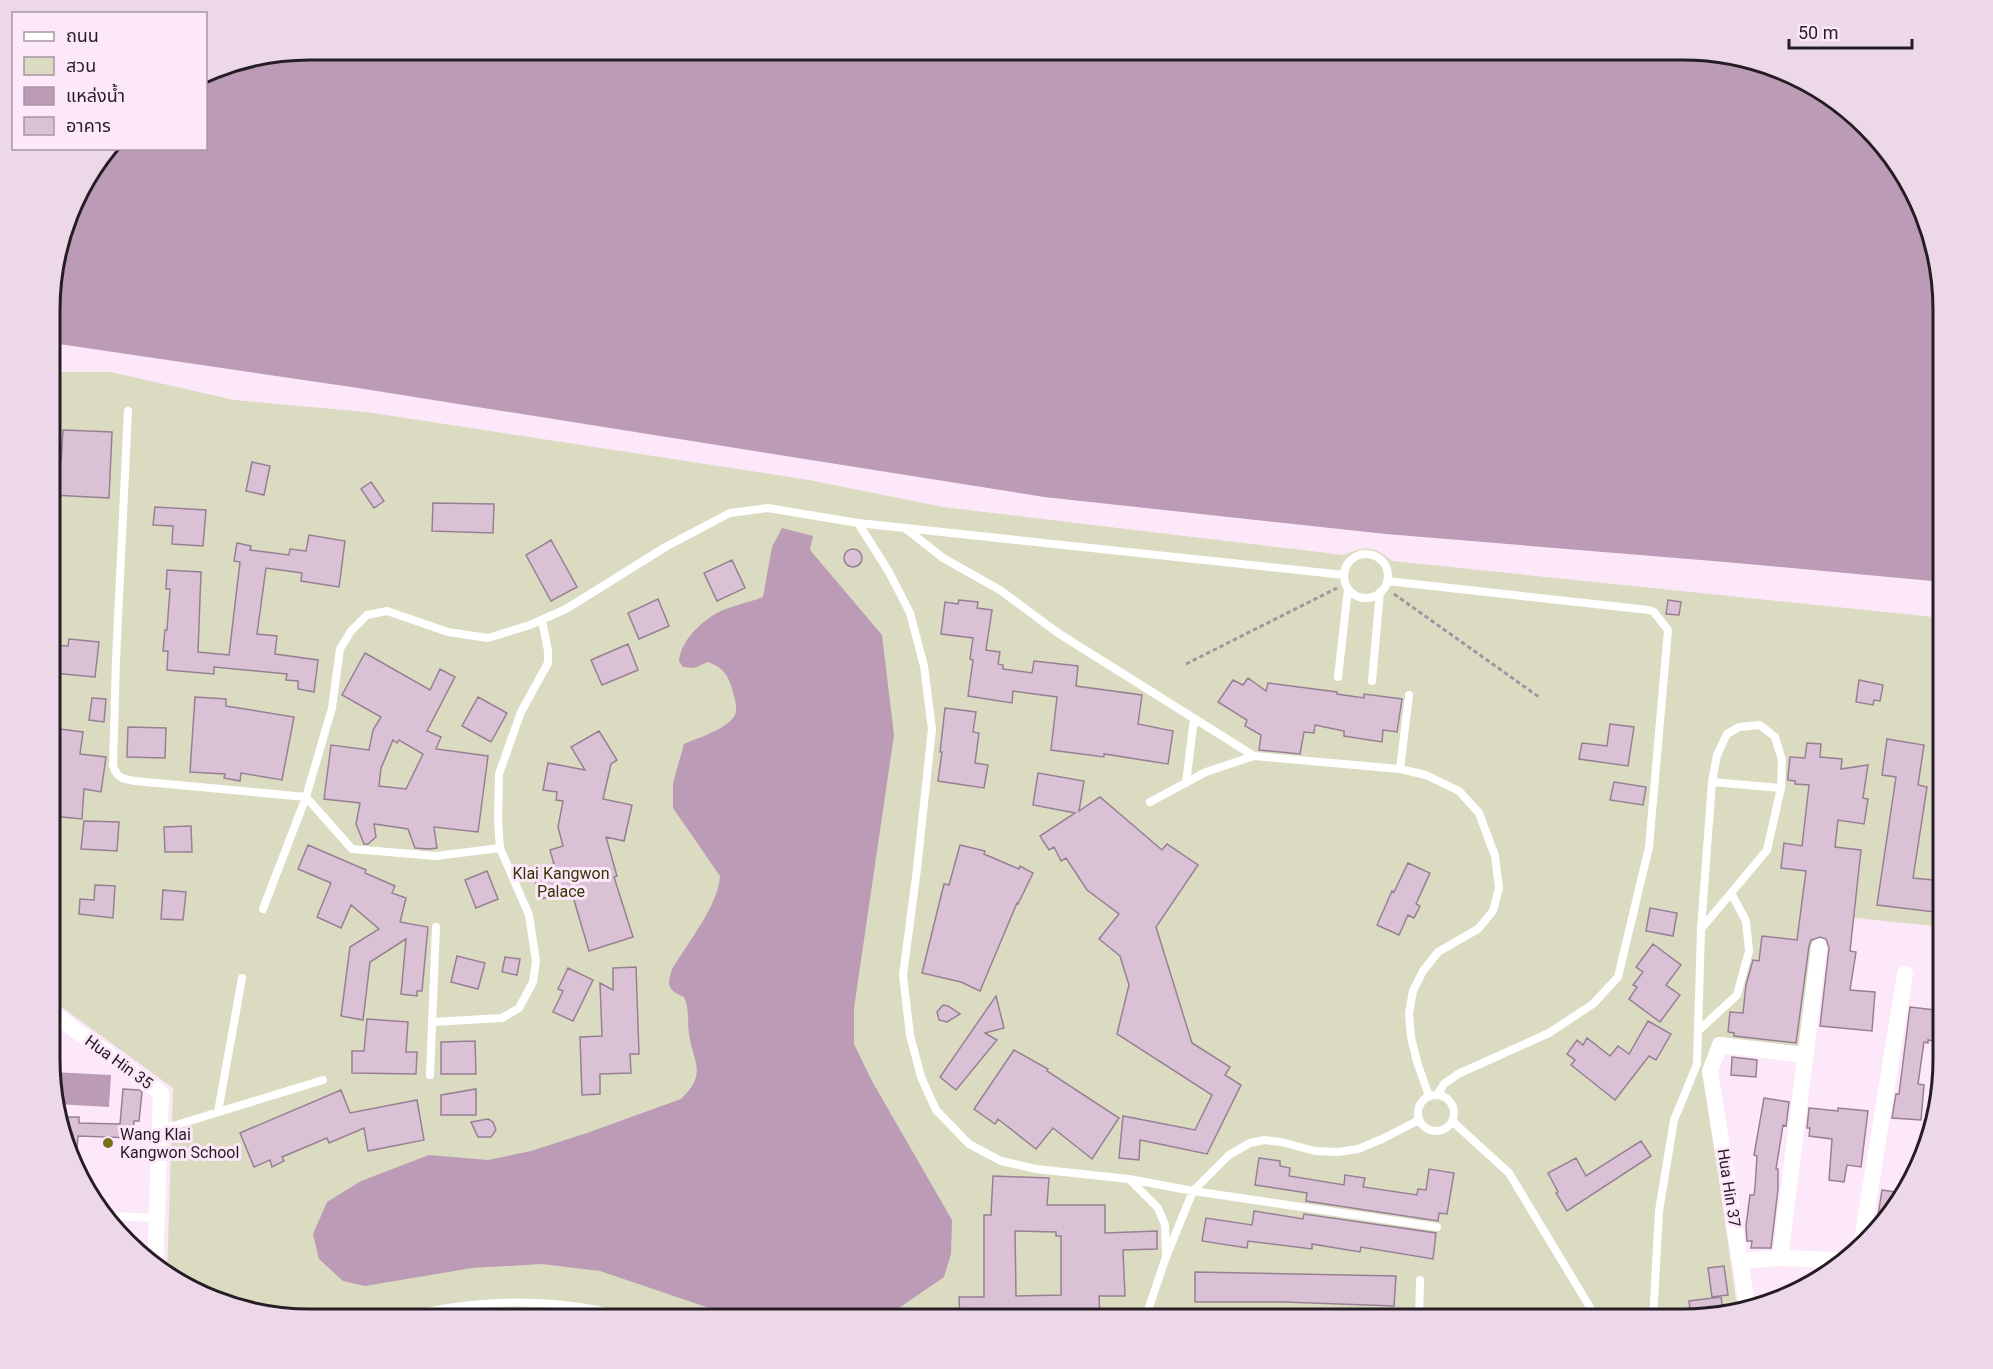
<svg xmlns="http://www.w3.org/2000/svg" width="1993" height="1369" font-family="Roboto,'Noto Sans Thai',sans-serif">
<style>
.green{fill:#dadbc1}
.water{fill:#bb9bb6}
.building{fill:#dbc1d6;stroke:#988094;stroke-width:1.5;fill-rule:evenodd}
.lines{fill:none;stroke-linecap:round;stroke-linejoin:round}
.path{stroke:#a594a2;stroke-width:3;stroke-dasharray:4.5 3;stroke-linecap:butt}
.lane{stroke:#fff;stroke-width:8}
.street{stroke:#fff;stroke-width:16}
.poi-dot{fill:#737216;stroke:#fde8f9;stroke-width:2}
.labels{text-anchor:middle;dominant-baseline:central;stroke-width:6;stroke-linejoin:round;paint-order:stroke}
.park-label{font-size:16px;fill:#363605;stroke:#fde8f9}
.street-label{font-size:16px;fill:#251c24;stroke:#fde8f9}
.poi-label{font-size:16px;fill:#251c24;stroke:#fde8f9;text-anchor:start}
.rim{fill:none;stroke:#251c24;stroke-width:3}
</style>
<rect width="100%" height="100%" fill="#fde8f9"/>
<path class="green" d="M52 372H111L234 400 366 412 809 480 943 507 1344 555C1364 546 1374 545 1392 561L1943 618V927L1818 914 1801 1049 1714 1038 1704 1073 1737 1307 1684 1319H293L226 1306 167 1274 173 1088 52 1000Z"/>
<path class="water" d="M310 50H1700L1767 63 1841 103 1916 194 1943 293V582L1725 562 1386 534 1044 497 358 388 52 343V276L76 194 112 149 206 148V72L211 69Z
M782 528 813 536 810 550 882 635 894 735 854 1008V1044L872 1081 952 1220 951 1254 944 1277 883 1319H734L721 1312 600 1271 542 1264 472 1268 365 1286 343 1281 319 1259 313 1234 327 1202 361 1181 429 1155 488 1160 531 1151 587 1133 681 1099C708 1074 693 1062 689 1034 687 1020 690 1010 684 997 667 990 667 985 672 969 687 944 719 904 720 876L673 808V783L684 744C698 738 733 727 736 712 737 704 734 696 732 689 728 674 722 667 708 662L694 668 683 667 679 661C681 642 697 626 712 616 725 607 748 603 763 597L772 547Z
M52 1072 111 1075 109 1107 55 1104 52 1093Z"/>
<path class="building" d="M63 430 112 432 109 498 52 495V461H61Z
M252 462 270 466 264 495 246 491Z
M371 482 384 501 374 508 361 489Z
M433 503 494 504 493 533 432 531Z
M155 507 206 510 203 546 172 544 173 526 153 525Z
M309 535 345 541 339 587 301 581 302 573 266 568 257 634 277 636 275 654 318 660 314 692 298 689V681L286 680 287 674 214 667V674L167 670 168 651H163L165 630H167L170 589H166L167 570 201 572 198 652 229 655 240 562 234 561 237 543 251 546 250 550 289 555 290 549 306 551Z
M551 540 577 587 551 601 526 555Z
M844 558a9 9 0 1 1 18 0a9 9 0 1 1-18 0Z
M732 560 745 588 717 601 704 573Z
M658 599 669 626 639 639 628 613Z
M959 600 978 602 977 608 992 610 986 650 1000 652 998 664 1003 665V669L1032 673 1034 661 1078 666 1076 686 1142 695 1138 724 1173 731 1168 764 1104 754V757L1051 750 1057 697 1013 691 1012 703 968 696 973 660 970 659 973 638 941 634 945 602 958 604Z
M1668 600 1681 602 1679 615 1666 614Z
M69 639 99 642 95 677 53 673 52 645 68 646Z
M628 644 638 670 602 685 591 660Z
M365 653 430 690 440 669 455 677 427 731 441 737 436 749 488 756 478 832 434 827 437 848 429 849 415 848 408 829 374 824 376 837 368 844H364L356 824 360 803 324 799 331 745 369 750 373 730 381 717 342 695ZM393 740 397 743 399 740 423 754 406 789 379 786 381 768Z
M1248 678 1266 691 1268 683 1337 692V694L1364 698V694L1402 699 1397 732 1383 730 1382 742 1344 736V731L1315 725 1314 733 1304 732 1300 754 1259 750 1261 735 1245 726 1247 720 1218 702 1233 680 1243 685Z
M1859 680 1883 685 1880 701 1874 700 1873 705 1856 702Z
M195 697 226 699V706L294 717 282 780 241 773 240 781 224 778 225 774 190 772Z
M478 697 507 713 491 742 462 726Z
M92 698 106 699 104 722 89 720Z
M945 708 976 712 973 732 979 733 975 763 988 765 984 788 938 781 942 752H940Z
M1610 724 1634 727 1628 766 1579 759 1582 743 1607 746Z
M128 727 166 728 165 758 127 757Z
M52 728 83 732 80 754 106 757 101 792 84 789 82 819 52 816Z
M599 731 617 760 611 764 603 799 632 805 624 841 606 837 617 876 614 877 633 937 589 951 571 890 541 899 532 870 554 864 550 850 563 846 558 827 563 801 556 800 557 792 543 790 548 763 585 770 571 747Z
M1887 739 1924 745 1918 785 1927 787 1913 878 1943 881V913L1877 905 1896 777 1882 775Z
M1807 743 1821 744 1820 757 1842 759 1841 769 1868 765 1863 798 1868 799 1864 824 1838 820 1835 847 1861 850 1850 951 1856 952 1850 990 1875 992 1872 1031 1820 1026 1829 948 1826 939 1820 937 1811 940 1809 946 1796 1043 1734 1036V1033L1728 1032 1730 1012 1743 1013 1746 985 1753 960 1759 961 1762 936 1797 940 1806 871 1781 868 1784 843 1802 846 1809 785 1795 784V781L1788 780V776L1790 757 1805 758Z
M1038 773 1084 781 1079 811 1100 797 1162 850 1167 844 1198 865 1156 927 1192 1043 1230 1067 1225 1075 1241 1085 1207 1154 1140 1140 1139 1160 1119 1158 1123 1116 1195 1130 1212 1095 1117 1034 1129 985 1120 956 1099 939 1119 914 1087 890 1066 858 1061 861 1054 847 1049 850 1040 836 1075 813 1033 805Z
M1614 782 1646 787 1643 805 1610 800Z
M84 821 119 822 117 851 81 849Z
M191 826 192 852H165L164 827Z
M308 845 366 870 365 873 395 886 392 893 406 898 400 922 428 927 422 991H417V996L401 994 406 939 370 962 363 1020 341 1016 350 947 379 929 351 905 341 928 317 917 331 883 298 869Z
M960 845 985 851 984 854 1019 869 1020 866 1033 873 1018 904 1017 903 980 991 961 982 922 973 944 884 949 885Z
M1408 863 1430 873 1416 904 1420 906 1414 918 1408 915 1399 935 1377 925 1392 891 1394 892Z
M487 871 498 899 476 908 465 880Z
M95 885 115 886 113 918 79 914 80 899 94 900Z
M163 890 186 892 183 920 161 919Z
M1650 908 1677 913 1673 936 1646 931Z
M1653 944 1681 965 1666 985 1680 995 1660 1022 1629 999 1637 987 1633 985 1643 972 1636 967Z
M457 956 485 963 478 989 451 982Z
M505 957 520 959 517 975 502 972Z
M636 967 639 1054H630L631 1073 600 1074V1094L582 1095 580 1037 602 1036 600 983 613 990V968Z
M568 968 593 980 573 1021 553 1012 563 991 558 989Z
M996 996 1004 1028 985 1033 997 1040 956 1090 940 1077Z
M943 1005 948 1006 960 1014 947 1022 939 1020 937 1012Z
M1910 1007 1943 1011V1043L1928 1040V1043L1924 1042 1918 1084 1924 1085 1921 1120 1892 1118 1896 1094H1899Z
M367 1019 408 1022 406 1052H417L416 1074 352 1073V1051H364Z
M1648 1021 1671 1034 1656 1060 1649 1056 1615 1100 1571 1065 1575 1060 1567 1054 1577 1040 1583 1045 1587 1038 1610 1056 1618 1046 1629 1054Z
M475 1041 476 1074H441V1042Z
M1014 1050 1048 1069 1047 1071 1119 1118 1092 1159 1053 1128 1036 1149 998 1119 995 1124 974 1109Z
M1732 1057 1757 1060 1756 1077 1731 1075Z
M123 1089 139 1090 142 1092 139 1121H134L133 1138 78 1136 76 1164 60 1117H79V1123L120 1124Z
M476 1089V1115H441V1095Z
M341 1090 350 1113 417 1100 424 1140 368 1151 364 1128 329 1143 327 1138 282 1157 284 1161 272 1167 270 1160 254 1167 240 1133Z
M1764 1098 1789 1102 1786 1126 1783 1125 1776 1169H1778V1189L1771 1248H1751L1752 1241H1747L1746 1226 1750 1195H1754L1755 1187 1757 1156 1754 1155Z
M1809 1108 1838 1111V1108L1868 1111 1861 1167 1847 1165 1844 1182 1829 1180 1832 1139 1809 1136 1810 1128H1807Z
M488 1119 493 1122 496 1130 491 1137H478L471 1122Z
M1641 1141 1651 1156 1567 1211 1556 1193 1558 1192 1548 1173 1576 1158 1586 1176Z
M1259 1158 1280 1161V1166L1290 1168 1289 1176 1344 1185 1345 1175 1365 1178 1363 1187 1417 1195 1418 1189 1426 1190 1429 1169 1454 1173 1447 1214 1439 1213 1438 1221 1306 1201 1307 1193 1255 1185Z
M993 1176 1049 1178 1047 1205H1105V1233L1157 1231V1249L1123 1250 1125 1296H1099L1100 1317 960 1319 959 1297H984V1215H991ZM1015 1231 1056 1232V1236H1061V1295L1016 1296Z
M1882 1190 1903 1193 1890 1217 1876 1228Z
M1254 1211 1303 1219 1304 1214 1436 1233 1433 1259 1361 1247 1360 1252 1312 1244V1249L1248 1241 1247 1248 1202 1241 1206 1218 1252 1225Z
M1724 1266 1728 1295 1712 1297 1708 1268Z
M1195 1272 1396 1276 1394 1306 1285 1302H1195Z
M1721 1297 1723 1310 1691 1318 1689 1301Z"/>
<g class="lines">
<path class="path" d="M1394 594 1539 697
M1186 664 1337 588"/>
<path class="lane" d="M128 411 116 660 113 766C117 778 123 779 135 781L306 797 352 849 436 856 500 848
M858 523 889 572 910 613 924 666 932 729 917 869 903 975 910 1035 921 1077 936 1110 969 1144 1001 1161 1036 1169 1129 1179 1193 1191 1437 1227
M905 528 943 558 1000 590 1058 633 1254 756 1400 769 1426 775 1459 791 1479 813 1495 856 1499 888 1493 911 1478 929 1438 952 1423 971 1413 991 1409 1013 1411 1037 1417 1062 1429 1096
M1344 576a22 22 0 1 1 44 0a22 22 0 1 1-44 0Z
M1387 581 1649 610 1654 612 1668 630 1649 847 1618 977 1593 1004 1549 1033 1458 1074 1444 1084 1437 1095
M1338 677 1348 589
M1372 681 1380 592
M1400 769 1409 695
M1712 782 1781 788
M1186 783 1194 719
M1150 802 1206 772 1254 756
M263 909 306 797 332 708 340 649 351 631 367 615 387 611 448 632 488 638 530 625 566 609 667 546 730 513 768 508 858 523 1344 575
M432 1022 502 1018 519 1008 533 982 536 961 529 915 500 848 498 821 499 774 521 712 548 663V651L542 620
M1698 1031 1737 995 1749 951 1746 921 1731 893
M430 1075 436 927
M1418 1113a18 18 0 1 1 36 0a18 18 0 1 1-36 0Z
M218 1112 242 978
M1452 1121 1509 1173 1597 1319
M160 1130 323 1080
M1130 1180 1158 1208 1165 1225 1166 1254
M108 1216 157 1218
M400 1319C457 1301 532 1298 592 1309 605 1311 619 1316 632 1319
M1145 1319 1166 1257 1193 1191 1229 1155 1250 1143 1264 1140 1281 1142 1315 1151 1338 1152 1358 1149 1382 1139 1419 1120
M1419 1319 1420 1280
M1653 1319 1659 1211 1674 1120 1697 1064 1701 929 1712 782 1717 755 1727 734 1739 727 1760 725 1775 737 1782 760 1781 788 1767 850 1701 929"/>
<path class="street" d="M52 1013 161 1093 155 1268
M1862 1240 1905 974
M1780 1258 1819 947
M1740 1261 1780 1258 1838 1260
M1747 1305 1710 1071 1720 1045 1805 1055"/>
</g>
<circle class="poi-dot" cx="108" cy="1143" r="6"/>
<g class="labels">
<g class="park-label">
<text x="561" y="873">Klai Kangwon<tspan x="561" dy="18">Palace</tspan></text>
</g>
<g class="street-label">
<text transform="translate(119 1062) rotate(36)">Hua Hin 35</text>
<text transform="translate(1729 1188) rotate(81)">Hua Hin 37</text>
</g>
<g class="poi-label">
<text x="120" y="1134">Wang Klai<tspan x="120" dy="18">Kangwon School</tspan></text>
</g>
</g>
<path d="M0 0H1993V1369H0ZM310 60H1683A250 250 0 0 1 1933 310V1059A250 250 0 0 1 1683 1309H310A250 250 0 0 1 60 1059V310A250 250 0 0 1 310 60Z" fill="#ecd8e8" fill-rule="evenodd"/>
<path class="rim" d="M310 60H1683A250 250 0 0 1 1933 310V1059A250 250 0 0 1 1683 1309H310A250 250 0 0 1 60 1059V310A250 250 0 0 1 310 60Z"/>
<rect x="12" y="12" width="195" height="138" fill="#fde8f9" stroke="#a796a4" stroke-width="1.5"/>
<rect x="24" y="32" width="30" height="9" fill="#ffffff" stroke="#a796a4" stroke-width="1.5"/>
<text x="66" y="42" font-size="18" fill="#251c24">ถนน</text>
<rect x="24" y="57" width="30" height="18" fill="#dadbc1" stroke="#a796a4" stroke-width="1.5"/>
<text x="66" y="72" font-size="18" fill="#251c24">สวน</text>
<rect x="24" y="87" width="30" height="18" fill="#bb9bb6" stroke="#a796a4" stroke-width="1.5"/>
<text x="66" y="102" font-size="18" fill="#251c24">แหล่งน้ำ</text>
<rect x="24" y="117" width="30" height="18" fill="#dbc1d6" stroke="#a796a4" stroke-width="1.5"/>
<text x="66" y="132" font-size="18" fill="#251c24">อาคาร</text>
<path d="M1789 39v9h123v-9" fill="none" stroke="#251c24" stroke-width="3"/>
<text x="1798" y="39" font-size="18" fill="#251c24" stroke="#fde8f9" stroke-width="4.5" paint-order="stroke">50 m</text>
</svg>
